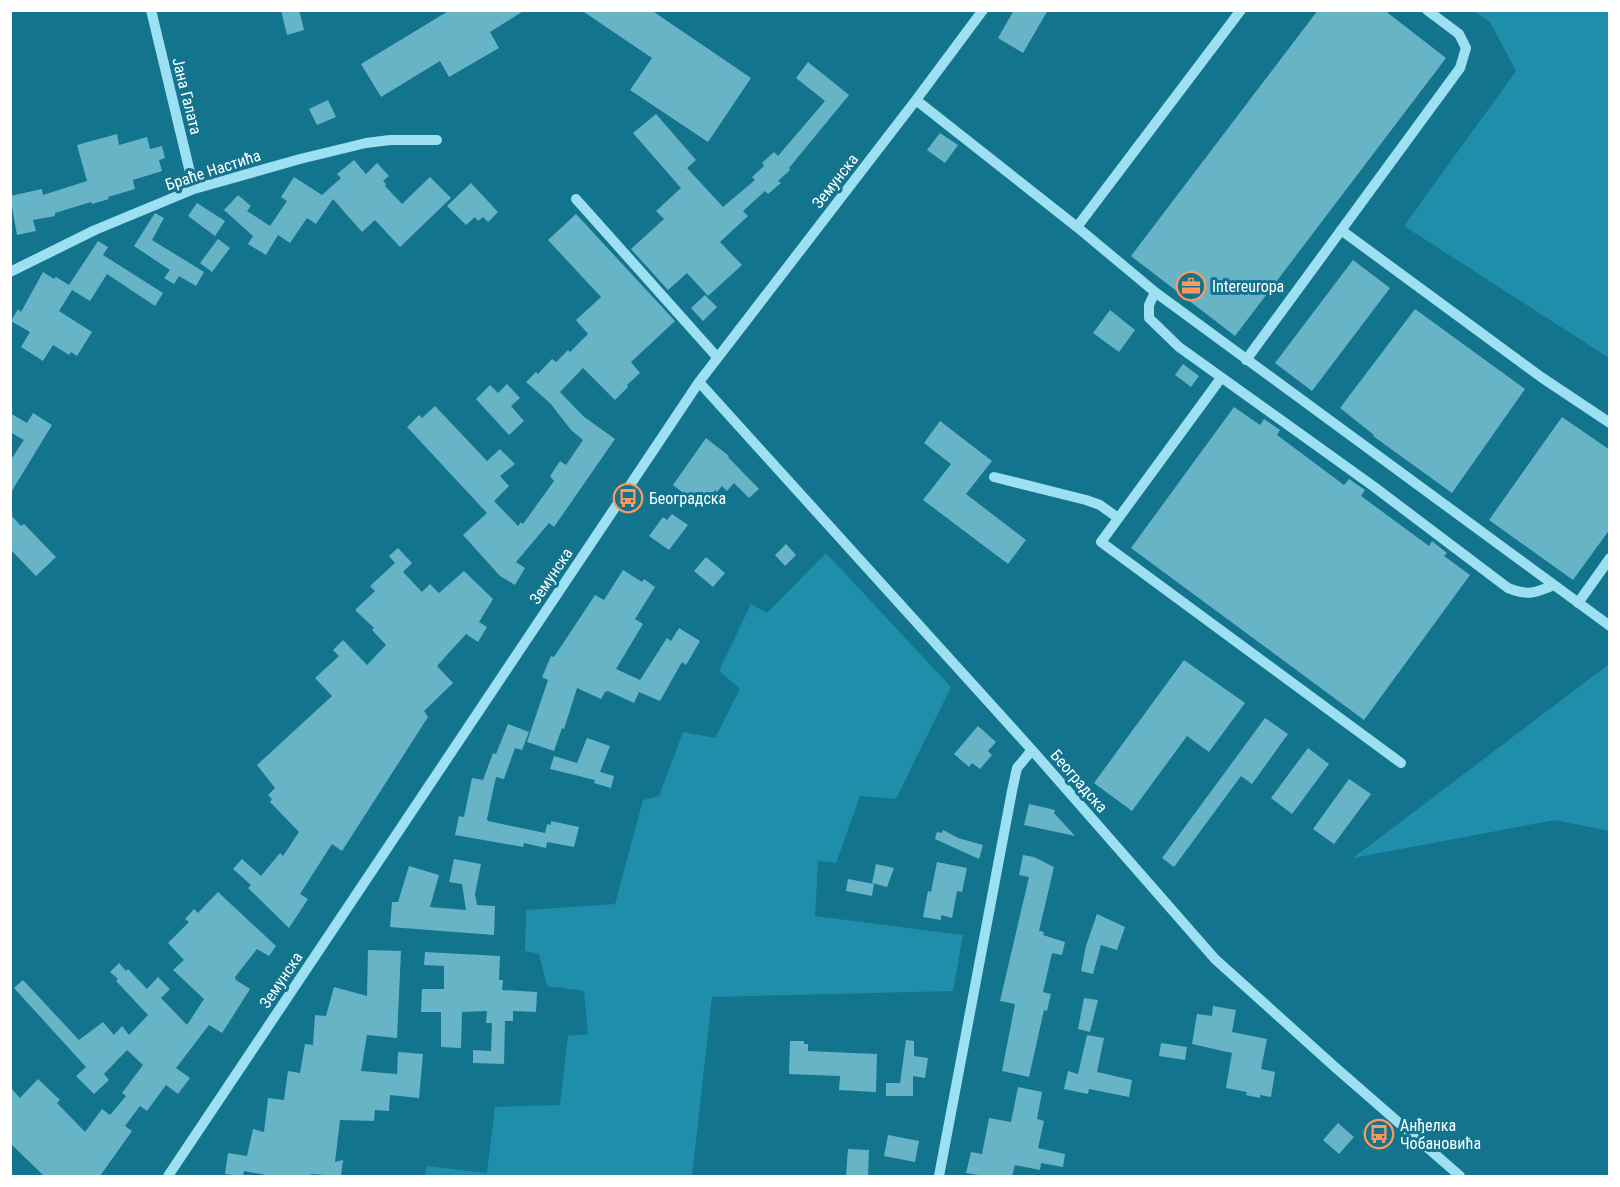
<svg xmlns="http://www.w3.org/2000/svg" width="1620" height="1187" font-family="'Roboto Condensed',sans-serif">
<style>
.green{fill:#1e8eaa}
.building{fill:#68b4c7}
.lines{fill:none;stroke-linecap:round;stroke-linejoin:round}
.minor{stroke:#9de0f1;stroke-width:10}
.labels{text-anchor:middle;dominant-baseline:central;stroke-width:6;stroke-linejoin:round;paint-order:stroke}
.street-label{font-size:16px;fill:#fff;stroke:#13748e}
.poi-label{font-size:16px;fill:#fff;stroke:#13748e;text-anchor:start}
</style>
<rect width="100%" height="100%" fill="#13748e"/>
<path class="green" d="M1474 11H1609V358L1404 226 1516 71 1490 22Z
M826 553 951 687 896 799 860 796 836 863 818 861 815 916 963 935 953 991 712 997 692 1176H425L427 1166 487 1173 495 1107 560 1105 568 1036 588 1034 584 991 547 986 539 954 525 951 526 910 615 904 643 800 659 796 683 732 715 738 740 689 719 671 751 604 767 613Z
M1609 664V831L1555 820 1353 858Z"/>
<path class="building" d="M281 10H299L304 30 287 35Z
M450 10H525L490 32 499 48 449 77 440 61 381 97 361 64Z
M581 10H651L751 78 708 142 630 90 652 58Z
M1014 10H1048L1023 53 998 38Z
M1318 10H1384L1446 58 1235 336 1131 256Z
M808 62 849 95 789 168 790 170 778 181 781 183 768 194 765 191 743 211 748 216 720 242 742 265 708 296 687 273 668 290 631 249 664 219 656 211 681 188 633 133 656 114 696 160 687 168 723 207 755 180 752 177 764 166 762 163 774 152 778 156 825 101 796 78Z
M328 100 336 117 317 125 309 109Z
M940 133 958 145 945 163 927 150Z
M117 134 119 145 147 137 150 149 162 146 165 158 159 160 162 171 133 180 135 189 108 197 109 199 92 204 91 202 55 213V216L33 220 36 231 17 235 10 196 42 189 43 195 87 181 77 145Z
M354 160 366 174 377 163 389 176 383 181 386 184 385 186 402 204 430 177 451 198 400 247 375 220 362 232 333 199 316 224 307 218 290 243 278 235 266 255 248 244 253 236 224 210 238 195 251 206 247 211 270 226 287 201 281 197 294 177 322 195 341 178 337 174Z
M471 183 498 212 488 222 483 217 478 221 475 217 466 225 447 206Z
M197 203 225 221 215 236 188 216Z
M155 213 164 218 152 240 204 272 196 286 179 276 174 284 164 278 170 270 134 246Z
M576 214 675 321 631 362 640 373 627 385 628 387 615 400 583 368 560 392 583 416 615 439 554 527 549 523 516 562 525 568 515 585 500 576 463 535 487 513 407 427 419 415 422 418 435 406 487 461 500 449 515 464 500 476 509 486 494 501 518 526 521 522 523 524 554 481 550 476 560 461 566 465 583 440 571 430 550 403 526 382 536 372 538 374 552 359 556 362 568 350 570 352 588 334 576 320 601 297 548 240Z
M218 239 230 248 212 272 200 263Z
M98 241 108 247 103 255 163 293 155 306 107 274 90 301 72 290 59 311 92 332 77 356 71 352 69 355 53 345 43 361 21 347 30 332 11 321 18 309 21 312 43 272 54 279 56 277 69 285Z
M1353 260 1390 288 1312 391 1275 363Z
M705 295 717 307 703 321 691 308Z
M1415 309 1525 389 1452 493 1373 436 1374 435 1340 408Z
M1110 310 1135 330 1119 352 1093 333Z
M1183 364 1199 376 1191 387 1175 375Z
M507 384 520 398 511 406 524 421 509 435 476 399 490 385 498 393Z
M1234 407 1260 425 1264 419 1280 430 1277 435 1344 485 1349 479 1365 490 1361 496 1429 546 1432 541 1447 553 1444 556 1470 575 1364 720 1131 548Z
M10 413 27 423 33 413 52 425 10 494V461L24 440 10 432Z
M1562 417 1610 450V529L1573 580 1489 520Z
M940 421 992 461 966 494 1026 540 1008 564 923 500 951 464 924 443Z
M706 438 729 456 728 457 759 489 749 498 734 483 727 491 722 486 717 492 715 490 701 507 673 485Z
M10 514 21 526 24 524 56 557 36 576 10 549Z
M672 514 688 525 669 550 649 536 663 517 667 520Z
M786 544 796 555 785 566 775 555Z
M398 548 412 563 403 572 422 592 430 584 439 593 464 571 493 599 479 622 487 627 478 642 466 634 437 666 453 683 424 711 428 717 342 851 332 844 300 894 308 899 289 928 248 888 251 885 233 869 242 859 261 876 280 853 283 856 299 832 270 802 272 799 268 795 275 788 257 765 332 696 315 678 339 656 333 650 343 640 367 665 386 645 372 630 374 628 355 610 375 591 370 586 395 563 389 556Z
M706 557 725 573 713 587 694 571Z
M623 570 642 582 644 579 655 587 635 619 643 624 616 669 640 680 667 638 671 641 679 628 700 641 686 665 682 662 660 701 639 692 634 703 608 691 605 692 601 699 577 688 564 729 562 728 554 751 527 742 548 680 542 677 551 656 554 657 595 595 604 600Z
M1184 660 1245 703 1209 752 1187 736 1132 811 1094 783Z
M1265 718 1288 734 1252 784 1241 776 1174 867 1162 858Z
M508 724 529 732 522 750 515 748 504 779 496 777 487 819 488 821 545 833 547 824 551 825V821L579 827 574 847 547 842 546 848 524 843 523 847 455 835 459 816 464 817 472 778 483 780 493 753 496 754Z
M978 726 996 742 988 751 992 755 980 769 972 763 969 767 954 754Z
M587 738 610 746 600 772 614 776 611 788 594 783 595 780 550 769 554 756 577 763Z
M1308 748 1329 764 1292 814 1271 798Z
M1349 779 1371 794 1334 844 1313 829Z
M1029 804 1055 810 1054 813 1075 836 1024 825Z
M943 830 958 838 983 845 979 859 935 839 937 832 942 833Z
M1023 855 1034 857 1054 867 1039 931 1044 932 1043 935 1065 942 1062 955 1052 953 1043 992 1051 994 1047 1011 1044 1010 1029 1077 1002 1071 1015 1004 1000 1001 1029 877 1019 875Z
M454 859 481 864 475 894 477 905 495 906 494 935 390 927 392 902H398L409 866 439 875 430 907 466 910 462 884 449 882Z
M937 862 967 868 962 892 957 891 952 918 941 915V920L923 917 928 891 931 892Z
M876 864 894 868 887 887 872 883Z
M848 879 874 884 872 896 846 891Z
M218 892 276 946 269 956 257 949 235 977 236 980 250 989 233 1016 222 1033 209 1025 176 1068 190 1078 178 1094 166 1085 147 1111 140 1106 125 1126 132 1131 100 1176H44L10 1143V1087L20 1098 38 1079 60 1100 57 1103 85 1132 102 1109 110 1115 126 1096 122 1093 143 1065 127 1050 104 1074 109 1080 94 1094 76 1076 86 1067 14 988 23 980 79 1040 103 1022 114 1035 122 1026 129 1035 148 1015 116 981 118 979 110 972 119 963 126 971 128 969 147 989 158 977 170 989 161 998 187 1025 204 999 173 970 184 960 168 943 189 922 185 919 194 909 198 913Z
M1097 914 1125 927 1117 950 1101 945 1093 974 1081 971 1086 946Z
M368 950 401 951 397 1038 367 1035 361 1071 397 1074 398 1052 423 1054 419 1098 390 1095 389 1111 375 1110 374 1121 340 1120 335 1162 343 1160 341 1176 311 1174 310 1176H266V1175L244 1171 243 1176 225 1174 228 1153 247 1156 253 1129 264 1132 268 1098 284 1100 288 1071 300 1073 305 1044 313 1045 315 1015 326 1016 334 987 367 996Z
M425 952 500 956 499 980H503L502 990 537 992 536 1012 513 1011V1021H505L504 1064 473 1063V1050L491 1051 492 1023H486L487 1011 462 1012 461 1048 441 1047V1012H421L422 989H444V966L424 965Z
M1084 998 1098 1000 1090 1032 1078 1029Z
M1213 1006 1236 1010 1232 1032 1267 1039 1261 1069 1275 1072 1271 1097 1260 1095V1098L1246 1095 1247 1092 1226 1088 1232 1053 1192 1044 1197 1014 1212 1016Z
M1087 1035 1104 1038 1097 1072 1132 1080 1129 1097 1089 1089 1088 1094 1064 1089 1068 1071 1078 1074Z
M906 1040 914 1041V1056L928 1058 925 1078 913 1076V1096H886V1083H900Z
M790 1041H804V1044H808V1051L877 1054 876 1092 839 1090 840 1076 789 1074Z
M1161 1043 1187 1047 1185 1060 1159 1056Z
M1018 1087 1042 1092 1037 1119 1044 1121 1038 1148 1065 1154 1063 1167 1041 1163 1040 1170 1015 1165 1012 1176H985L966 1173 971 1152 982 1154 989 1118 1011 1122Z
M1338 1123 1354 1137 1339 1154 1323 1140Z
M888 1135 919 1141 915 1162 884 1156Z
M848 1149 869 1150 868 1176H846Z"/>
<g class="lines">
<path class="minor" d="M151 10 194 189
M916 100 1077 227 1155 292 1610 626
M576 199 717 357
M1077 227 1241 10
M1341 230 1541 377 1610 423
M10 272 95 230 194 189 300 159 366 143 390 140H437
M1155 292 1149 305V318L1179 347 1373 486 1508 588C1528 596 1535 593 1554 585
M1246 360 1460 68 1466 48 1459 34 1427 10
M1221 378 1101 542 1401 763
M699 382 1032 750 1215 959 1336 1068 1460 1176
M994 477 1086 500 1100 505 1118 518
M1578 603 1610 558
M168 1176 699 382 916 100 983 10
M939 1176 1012 791 1017 768 1032 750"/>
</g>
<defs>
<g id="office-ring" transform="scale(1.5)"><circle r="9.5" fill="#13748e" stroke="#ff985d" stroke-width="1.5"/><path d="M-6-3h4V-5.5h4V-3h4V5H-6ZM-1-4.5V-3h2v-1.5ZM-6 0V1H6V0Z" fill="#ff985d"/></g>
<g id="bus-ring" transform="scale(1.5)"><circle r="9.5" fill="#13748e" stroke="#ff985d" stroke-width="1.5"/><path d="M-5-6H5V4H4V6H2V4H-2V6H-4V4H-5ZM-3.5-4V0h7V-4ZM-3.5 1.2v1.5H-2V1.2ZM2 1.2v1.5H3.5V1.2Z" fill="#ff985d"/></g>
</defs>
<g fill-rule="evenodd">
<use href="#office-ring" x="1191" y="286"/>
<use href="#bus-ring" x="628" y="498"/>
<use href="#bus-ring" x="1379" y="1134"/>
</g>
<g class="labels">
<g class="street-label">
<text transform="translate(187 96) rotate(76)">Јана Галата</text>
<text transform="translate(213 170) rotate(-18)">Браће Настића</text>
<text transform="translate(835 181) rotate(-52)">Земунска</text>
<text transform="translate(551 576) rotate(-56)">Земунска</text>
<text transform="translate(1079 781) rotate(49)">Београдска</text>
<text transform="translate(281 980) rotate(-56)">Земунска</text>
</g>
<g class="poi-label">
<text x="1212" y="286">Intereuropa</text>
<text x="649" y="498">Београдска</text>
<text x="1400" y="1125">Анђелка<tspan x="1400" dy="18">Чобановића</tspan></text>
</g>
</g>
<rect width="1620" height="1187" fill="none" stroke="#ffffff" stroke-width="24"/>
</svg>
